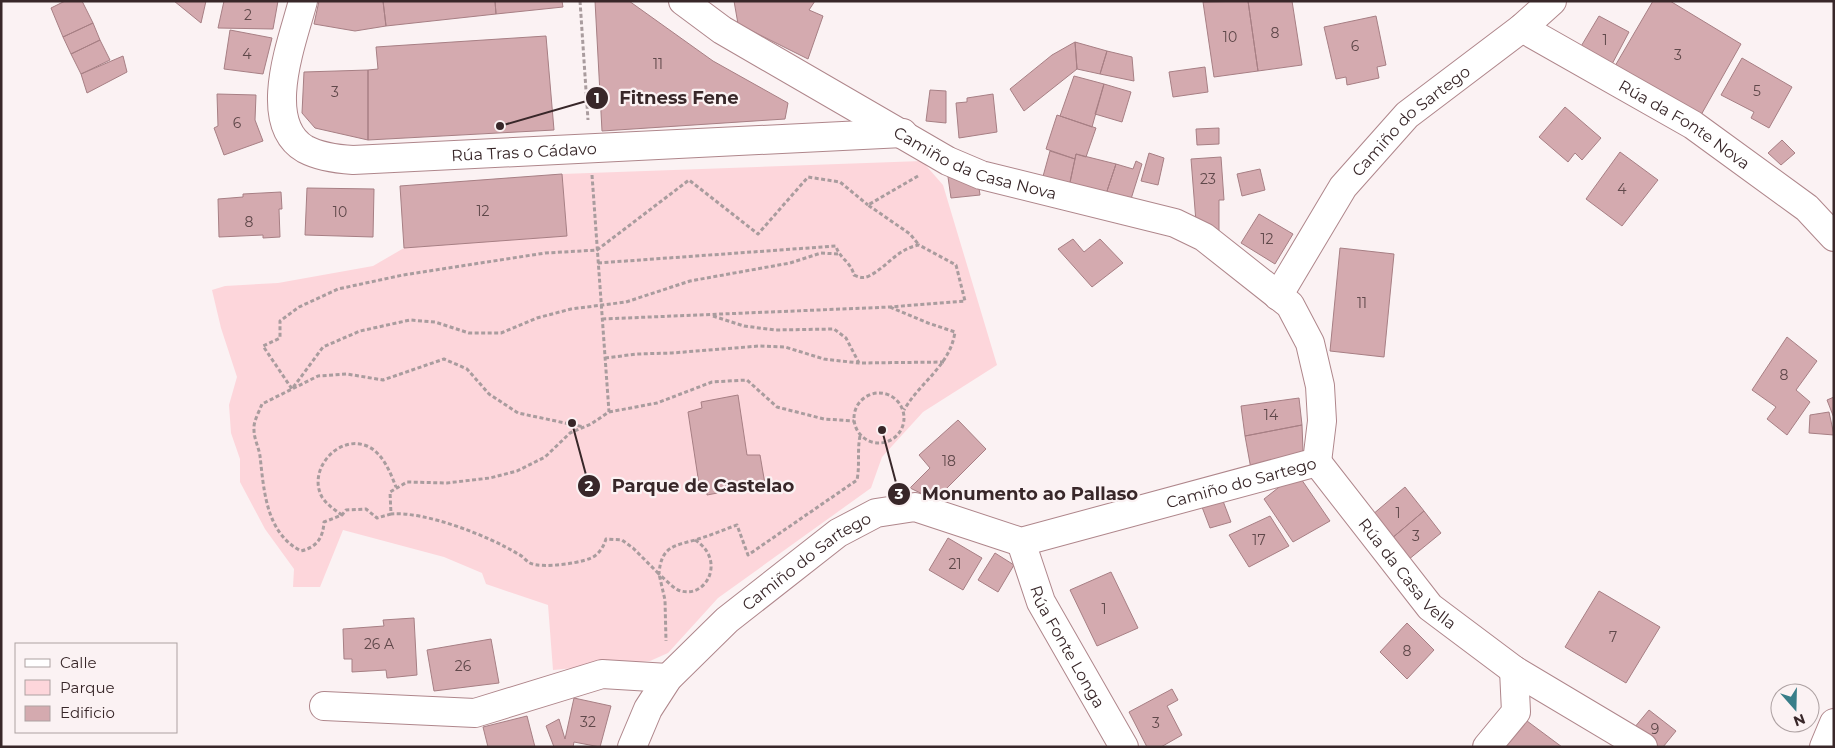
<svg xmlns="http://www.w3.org/2000/svg" width="1835" height="748" font-family="Montserrat,sans-serif">
<style>
.green{fill:#fdd6db}
.building{fill:#d4aaaf;stroke:#a77f84}
.lines{fill:none;stroke-linecap:round;stroke-linejoin:round}
.minor-casing{stroke:#af868b;stroke-width:30}
.path{stroke:#a99c9e;stroke-width:3;stroke-dasharray:4 2.5;stroke-linecap:butt}
.minor{stroke:#fff;stroke-width:28}
.labels{text-anchor:middle;dominant-baseline:central;stroke-width:4.5;stroke-linejoin:round;paint-order:stroke}
.number-label{font-size:14px;fill:#5f484a}
.street-label{font-size:16px;fill:#382729;stroke:#fbf2f3}
.leader{fill:none;stroke:#382729;stroke-width:2}
.callout-dot{fill:#382729;stroke:#fbf2f3;stroke-width:2}
.mark-label{font-size:15px;text-anchor:middle;font-weight:bold;fill:#fff}
.callout-label{font-size:18px;text-anchor:middle;font-weight:bold;fill:#382729;stroke:#fbf2f3;stroke-width:4.5;stroke-linejoin:round;paint-order:stroke}
</style>
<rect width="100%" height="100%" fill="#fbf2f3"/>
<path class="green" d="M922 161 943 185 997 365 923 412 882 457 871 488 718 598 668 653 650 661 553 670 548 605 486 584 482 573 444 557 343 530 320 587H293L294 569 265 529 240 482V459L231 433 229 405 237 377 221 328 212 290 225 286 278 283 373 266 404 248 567 235 562 174Z"/>
<path class="building" d="M65 1H82L93 23 63 37 51 8Z
M174 1H206L201 23Z
M224 1H278L273 29 218 28Z
M319 1H383L386 26 355 31 314 24Z
M383 1H495L496 14 386 26Z
M495 1H562L563 7 496 14Z
M595 1H629L713 61 788 103 785 119 602 131Z
M734 1H815L809 10 823 16 808 59 738 24Z
M1248 1 1258 71 1214 77 1203 2Z
M1248 1H1292L1302 65 1258 71Z
M1653 1H1670L1741 44 1701 115 1615 66Z
M1376 16 1386 65 1377 67 1379 78 1347 85 1346 77 1336 79 1324 27Z
M1599 16 1629 32 1611 66 1580 48Z
M93 23 100 40 71 54 63 37Z
M230 30 272 38 263 74 224 69Z
M546 36 554 130 368 140V70L378 69 376 47Z
M100 40 110 60 81 74 71 54Z
M1075 42 1107 51 1100 74 1077 69Z
M1075 42 1077 69 1024 111 1010 89 1052 55Z
M1107 51 1132 57 1134 81 1100 74Z
M123 56 127 72 87 93 81 74Z
M1742 58 1792 87 1769 128 1751 118 1754 112 1721 95Z
M1205 67 1208 92 1173 97 1169 72Z
M368 70V140L315 128 302 113 304 72Z
M1074 76 1104 84 1092 127 1060 116Z
M1104 84 1131 92 1122 122 1095 114Z
M930 90 946 91V123L926 121Z
M217 94 256 95 255 120 263 141 224 155 214 128 218 126Z
M993 94 997 132 959 138 956 103 967 102V98Z
M1565 107 1601 138 1582 160 1575 153 1568 162 1539 137Z
M1057 115 1096 128 1086 157 1076 154 1075 159 1046 149Z
M1219 128V144L1197 145 1196 129Z
M1782 140 1795 153 1781 165 1768 153Z
M1050 151 1075 159 1069 187 1042 180Z
M1620 152 1658 180 1622 226 1586 199Z
M1149 153 1164 158 1158 185 1141 181Z
M1076 154 1116 164 1105 197 1069 187Z
M1221 157 1224 200H1219V235L1196 222 1191 159Z
M1136 161 1142 164 1131 199 1105 197 1116 164 1133 169Z
M1260 169 1265 190 1242 196 1237 174Z
M947 170 978 181 980 195 951 198Z
M562 174 567 236 404 248 400 186Z
M307 188 374 189 373 237 305 235Z
M281 192 282 209H279L280 237 263 238V235L219 237 218 199 243 197V194Z
M1259 214 1293 234 1275 264 1241 243Z
M1073 239 1084 252 1100 239 1123 263 1092 287 1058 249Z
M1340 248 1394 254 1384 357 1330 351Z
M1787 337 1817 361 1796 390 1810 402 1787 435 1767 419 1776 407 1752 390Z
M738 395 747 455H760L765 484 707 495 706 483 699 484 688 412 702 408 701 402Z
M1834 397V418L1827 400Z
M1299 398 1302 425 1245 436 1241 406Z
M1829 412 1834 435 1809 433 1810 415Z
M958 420 986 449 935 500 910 488 930 468 919 455Z
M1302 425 1303 451 1251 469 1245 436Z
M1297 473 1330 521 1293 542 1264 499Z
M1405 487 1424 511 1391 539 1372 515Z
M1223 501 1231 522 1210 528 1202 507Z
M1424 511 1441 533 1408 560 1391 539Z
M1270 516 1289 546 1249 567 1229 535Z
M948 538 982 558 963 590 929 570Z
M995 553 1014 565 998 592 978 580Z
M1111 572 1138 628 1097 646 1070 590Z
M1599 591 1660 627 1626 683 1565 647Z
M414 618 417 675 387 678 386 670 352 672V659H344L343 629 384 626 383 620Z
M1407 623 1434 650 1407 679 1380 652Z
M491 639 499 683 434 691 427 650Z
M1172 689 1178 700 1167 706 1182 735 1161 747H1147L1129 712Z
M574 698 611 706 600 747 574 742 573 747H554L546 726 559 719 565 739Z
M1649 710 1676 731 1663 747H1658L1634 728Z
M527 716 535 747H488L483 727Z
M1523 718 1562 747H1502Z"/>
<g class="lines">
<g class="minor-casing">
<g id="minor">
<path id="s1" d="M303 1C293 40 260 122 305 149 320 157 337 159 353 160L903 133"/>
<path id="s2" d="M683 1 722 30 948 161 981 175 1175 223 1204 237 1290 305 1310 343 1320 386 1322 421 1317 462"/>
<path id="s3" d="M1522 28 1693 125 1807 208 1834 237"/>
<path id="s4" d="M1278 296 1343 187 1407 115 1522 28 1552 1"/>
<path id="s5" d="M1317 462 1430 607 1514 670 1643 747"/>
<path id="s6" d="M1021 542 1041 602 1124 747"/>
<path d="M324 706 475 713 602 674 668 678"/>
<path id="s7" d="M632 747 648 709 668 678 727 620 838 533 876 513 915 507 1021 542 1317 462"/>
<path d="M1487 747 1516 712 1514 670"/>
<path d="M1824 747 1834 723"/>
</g>
</g>
<path class="path" d="M580 1 588 120
M592 175 609 412 591 424 570 433 545 457 517 471 490 478 447 483 407 482 390 492 391 514C425 511 489 536 518 554 523 556 526 561 530 563 541 569 588 563 596 555 601 551 604 545 606 539L622 540 633 548 659 574 665 600 666 641
M918 176 868 205 910 234 919 245
M838 254 821 253 790 263 690 281 626 302 571 309 537 318 501 333H469L435 322 410 320 360 331 323 347 292 389 263 346 280 338V321L299 307 338 289 403 275 545 253 597 250 689 180 758 234 808 177 840 182 868 205
M598 263 836 246C839 258 851 262 854 275 859 277 863 279 869 276 887 267 897 249 919 245L956 265 965 301 890 307 602 319
M890 307 928 323 955 332C950 366 920 382 904 410
M713 316 744 326 775 330 834 329 846 338 859 363 945 362
M605 358 637 354 672 353 759 346 785 347 824 359 859 363
M854 418a25 25 0 1 1 50 0a25 25 0 1 1-50 0Z
M609 412 657 403 712 382 747 380 777 407 824 419 854 421
M391 514 377 518 366 509 346 510 342 515 324 522C323 538 317 547 301 551 266 533 264 491 260 456 259 448 254 439 254 430 253 422 259 412 262 404L318 376 347 374 383 380 444 359 467 369 489 394 518 413 584 427
M342 515C335 510 327 505 322 497 307 470 338 434 367 446 383 453 390 472 396 487
M695 540C727 560 706 601 678 590 672 587 665 579 659 574 661 547 673 546 695 540 709 536 723 530 737 525L748 555 857 480C860 465 857 451 860 436"/>
<use href="#minor" class="minor"/>
</g>
<g class="labels">
<g class="number-label">
<text x="248" y="15">2</text>
<text x="1275" y="33">8</text>
<text x="1230" y="37">10</text>
<text x="1605" y="40">1</text>
<text x="1355" y="46">6</text>
<text x="247" y="54">4</text>
<text x="1678" y="55">3</text>
<text x="658" y="64">11</text>
<text x="1757" y="91">5</text>
<text x="335" y="92">3</text>
<text x="237" y="123">6</text>
<text x="1208" y="179">23</text>
<text x="1622" y="189">4</text>
<text x="483" y="211">12</text>
<text x="340" y="212">10</text>
<text x="249" y="222">8</text>
<text x="1267" y="239">12</text>
<text x="1362" y="303">11</text>
<text x="1784" y="375">8</text>
<text x="1271" y="415">14</text>
<text x="949" y="461">18</text>
<text x="1398" y="513">1</text>
<text x="1416" y="536">3</text>
<text x="1259" y="540">17</text>
<text x="955" y="564">21</text>
<text x="1104" y="609">1</text>
<text x="1613" y="637">7</text>
<text x="379" y="644">26 A</text>
<text x="1407" y="651">8</text>
<text x="463" y="666">26</text>
<text x="588" y="722">32</text>
<text x="1156" y="723">3</text>
<text x="1655" y="729">9</text>
</g>
<g class="street-label">
<text stroke="none"><textPath href="#s4" startOffset="222">Camiño do Sartego</textPath></text>
<text stroke="none"><textPath href="#s3" startOffset="189">Rúa da Fonte Nova</textPath></text>
<text stroke="none"><textPath href="#s1" startOffset="379">Rúa Tras o Cádavo</textPath></text>
<text stroke="none"><textPath href="#s2" startOffset="336">Camiño da Casa Nova</textPath></text>
<text stroke="none"><textPath href="#s7" startOffset="724">Camiño do Sartego</textPath></text>
<text stroke="none"><textPath href="#s7" startOffset="260">Camiño do Sartego</textPath></text>
<text stroke="none"><textPath href="#s5" startOffset="144">Rúa da Casa Vella</textPath></text>
<text stroke="none"><textPath href="#s6" startOffset="115">Rúa Fonte Longa</textPath></text>
</g>
</g>
<path class="leader" d="M500 126L597 98M572 423L589 486M882 430L899 494"/>
<g class="callout-dot">
<circle cx="500" cy="126" r="5"/>
<circle cx="572" cy="423" r="5"/>
<circle cx="882" cy="430" r="5"/>
<circle cx="597" cy="98" r="12"/>
<circle cx="589" cy="486" r="12"/>
<circle cx="899" cy="494" r="12"/>
</g>
<g class="mark-label">
<text x="597" y="103">1</text>
<text x="589" y="491">2</text>
<text x="899" y="499">3</text>
</g>
<g class="callout-label">
<text x="679" y="104">Fitness Fene</text>
<text x="703" y="492">Parque de Castelao</text>
<text x="1030" y="500">Monumento ao Pallaso</text>
</g>
<rect width="1835" height="748" fill="none" stroke="#382729" stroke-width="5"/>
<rect x="15" y="643" width="162" height="90" fill="#fbf2f3" stroke="#ada1a2"/>
<rect x="25" y="659" width="25" height="8" fill="#ffffff" stroke="#ada1a2"/>
<text x="60" y="668" font-size="15" fill="#382729">Calle</text>
<rect x="25" y="680" width="25" height="15" fill="#fdd6db" stroke="#ada1a2"/>
<text x="60" y="693" font-size="15" fill="#382729">Parque</text>
<rect x="25" y="706" width="25" height="15" fill="#d4aaaf" stroke="#ada1a2"/>
<text x="60" y="718" font-size="15" fill="#382729">Edificio</text>
<g transform="translate(1795 708) rotate(160)"><circle r="24" fill="#fbf2f3" stroke="#ada1a2"/>
<path d="M0-4L9 19L0 12L-9 19Z" fill="#387e89"/>
<text y="-8" font-size="14" font-weight="bold" text-anchor="middle" fill="#382729">N</text>
</g>
</svg>
